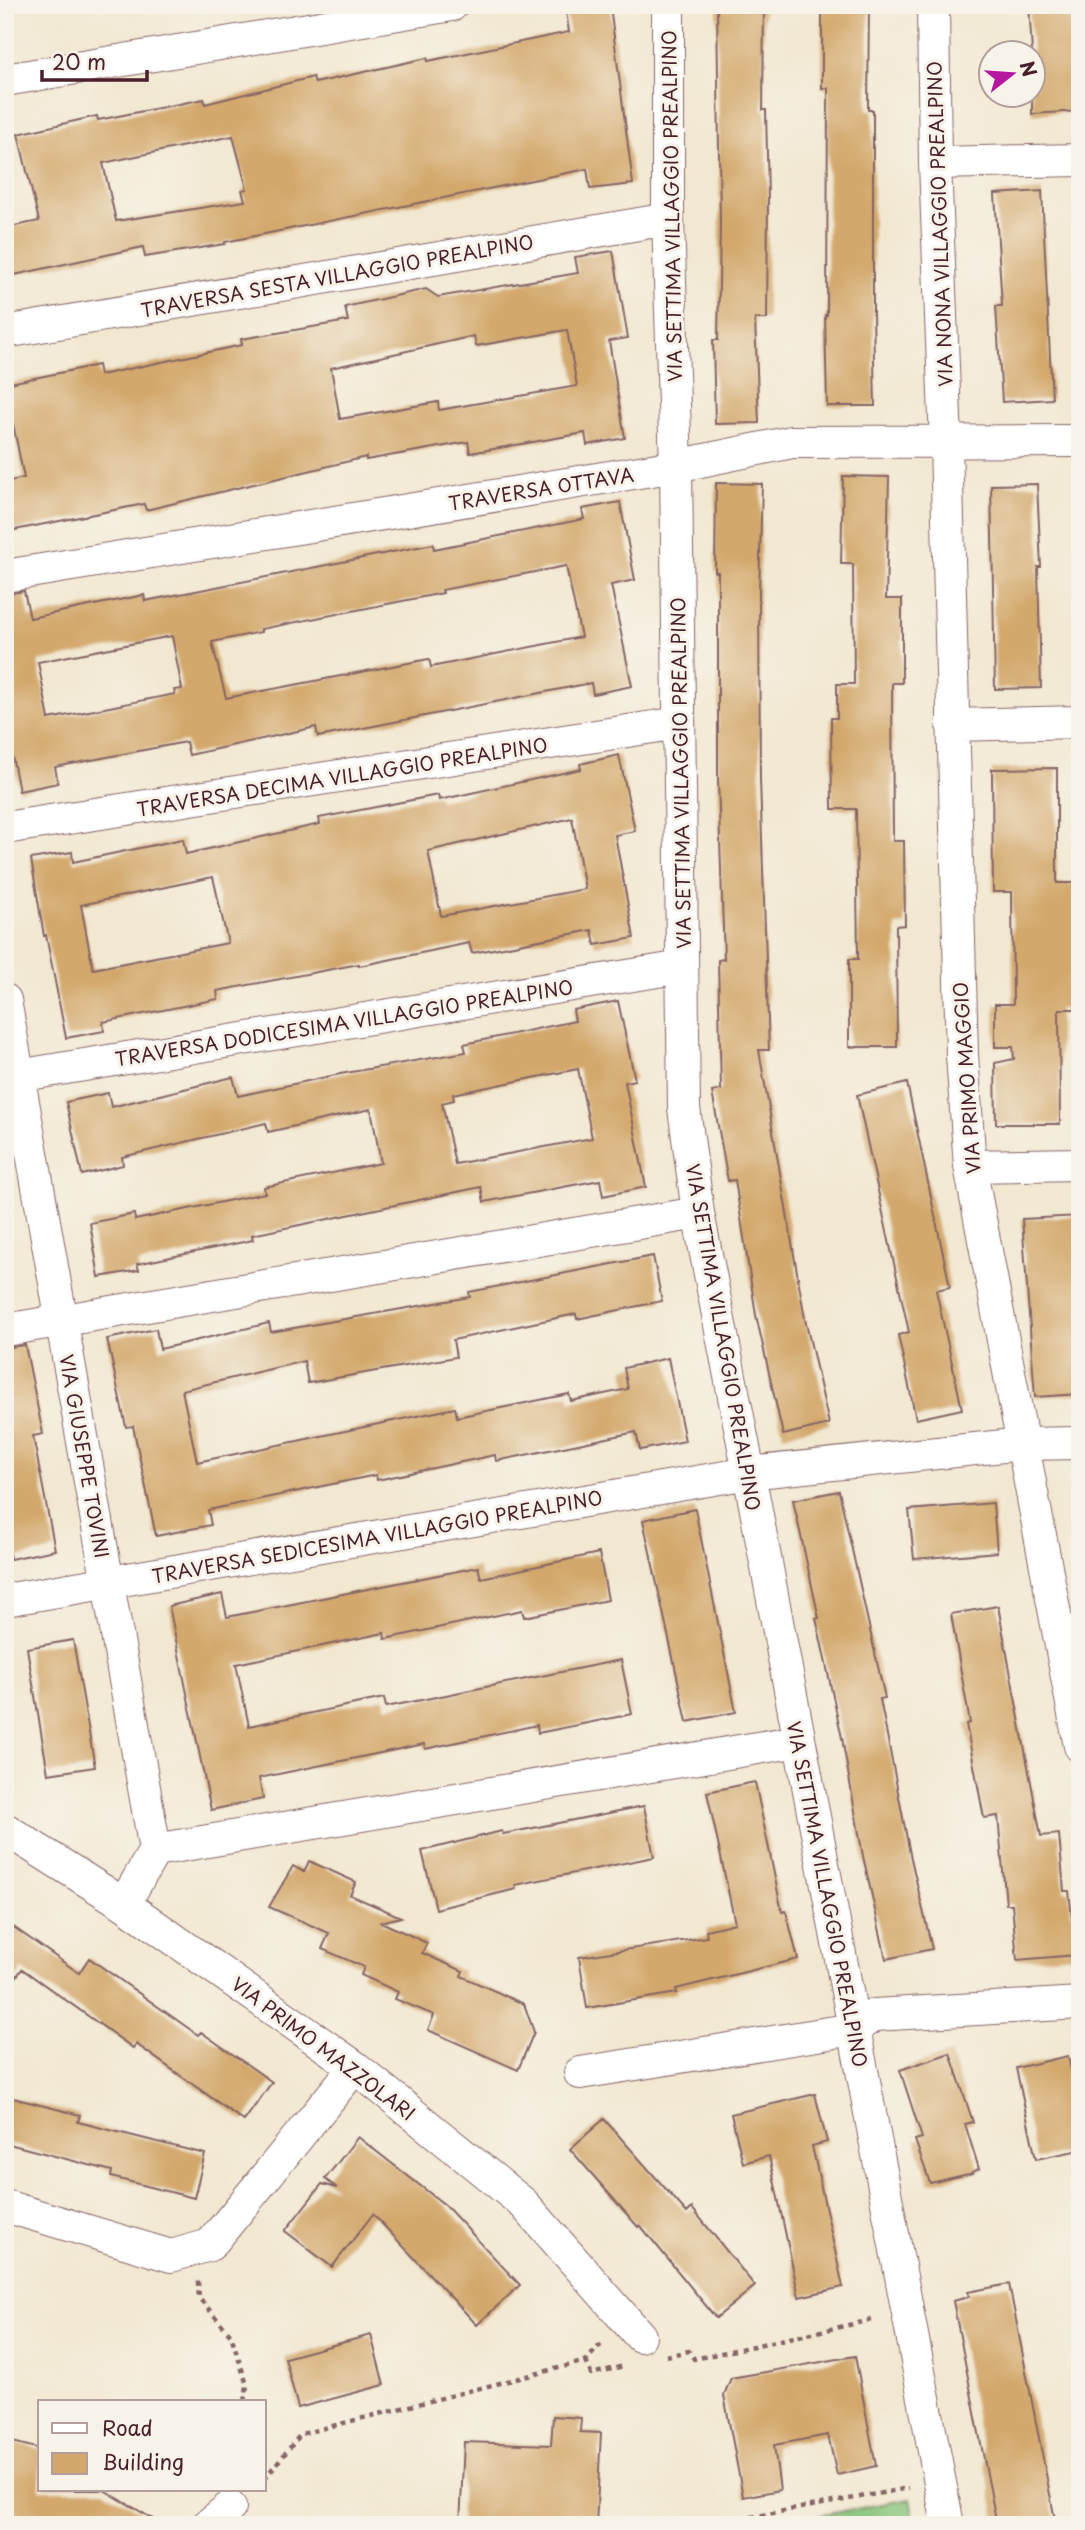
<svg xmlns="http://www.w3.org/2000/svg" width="1085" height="2530" font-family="'Playpen Sans',sans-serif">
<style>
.green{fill:#88c57c;stroke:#697254;stroke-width:2}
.building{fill:#d3a86c;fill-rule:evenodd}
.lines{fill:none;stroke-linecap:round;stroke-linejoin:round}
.minor-casing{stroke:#856565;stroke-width:34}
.path{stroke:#856565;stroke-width:4.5;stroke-dasharray:5 5;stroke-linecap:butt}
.minor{stroke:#fff;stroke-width:32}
.labels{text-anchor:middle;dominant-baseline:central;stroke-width:6;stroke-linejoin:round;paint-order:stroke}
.street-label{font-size:19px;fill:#4a1f2b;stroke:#f7f3e8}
</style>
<rect width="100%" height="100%" fill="#f7f3e8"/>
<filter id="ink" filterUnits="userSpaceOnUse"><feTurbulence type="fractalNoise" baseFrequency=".0143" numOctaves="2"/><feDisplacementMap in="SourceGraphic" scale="14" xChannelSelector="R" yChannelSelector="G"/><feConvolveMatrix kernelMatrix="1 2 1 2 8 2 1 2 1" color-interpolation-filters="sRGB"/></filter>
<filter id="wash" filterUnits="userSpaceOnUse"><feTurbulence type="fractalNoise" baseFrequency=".00686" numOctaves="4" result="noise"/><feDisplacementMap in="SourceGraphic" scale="28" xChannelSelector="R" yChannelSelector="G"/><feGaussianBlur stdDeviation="1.57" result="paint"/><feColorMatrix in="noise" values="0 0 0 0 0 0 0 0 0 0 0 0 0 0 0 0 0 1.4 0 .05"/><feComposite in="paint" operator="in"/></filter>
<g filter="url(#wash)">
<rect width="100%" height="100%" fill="#f2e8d2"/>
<path class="green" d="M910 2499 915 2525H769Z"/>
<g id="blocks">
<path class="building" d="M717 5H764L763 110H766L768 198 767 319H755L759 423 715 424 713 340H718L720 225Z
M822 5H869L868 110H873V313L875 406H827L825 315H827L828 88H822Z
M1029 5H1075L1080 111 1032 114V52Z
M610 6 633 184 590 189 587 169 225 242V244L145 257 143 247 5 277V228L39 221 18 134 97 116 98 120 204 99 205 104 313 77 315 83 427 58 428 61 569 32 566 11ZM233 136 247 189 242 190 245 201 116 221 103 163Z
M1042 191 1052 399 1002 402 996 306H1002L995 194Z
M613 251 628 338 609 341 625 438 587 445 585 433 470 453 468 442 366 460V457L146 510 144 504 5 532V482L24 478 5 384 98 365 100 375 242 345 241 339 348 321 345 307 426 289 438 297 578 273 575 257ZM567 330 577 386 439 410 438 402 340 419 331 368 474 336 476 346Z
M843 476 889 477 886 599H902V683H892L893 841H904L905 925 896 926 897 1047H849V959H858L856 809H832L831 718H837V684H854L853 564H841Z
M716 483 762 484 759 593 760 779 769 1050H759L805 1319 829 1424 783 1435 756 1315 735 1180 728 1181 712 1092 721 1090 718 960 724 959 718 780V572H715Z
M1037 484 1041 567H1038L1041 688 995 689 991 485Z
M620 502 635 580 611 585 632 686 593 694 591 683 318 737 316 727 189 755 186 742 55 767 58 783 19 791 5 721V594L24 591 30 618 144 595 145 601 433 544 434 549 584 519 582 509ZM566 566 581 637 431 667 429 659 226 698 212 642 261 632V629L443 593 442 590ZM172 636 182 689 174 690 175 694 49 719 38 662Z
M619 755 635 831 615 835 634 938 595 945 592 930 472 953 469 943 359 966V964L217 991 218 999 103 1022 104 1031 66 1038 46 935 44 936 31 859 72 852 73 862 183 839 186 854 320 824 319 818 438 795 439 800 581 769 580 764ZM572 818 585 889 441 916 428 851ZM213 877 228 943 93 969 81 905Z
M1057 768V883H1079L1080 1009H1059L1060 1124H996L995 1063 1014 1059 1013 1047H995V1004H1013L1012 892H993L992 769Z
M618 1001 635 1080 625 1082 646 1187 603 1196 600 1180 484 1202 481 1187 252 1235 253 1240 137 1264 139 1270 99 1277 90 1223 134 1214 135 1220 265 1193 264 1187 381 1163 371 1109 268 1132 266 1123 122 1157 123 1165 82 1175 66 1102 108 1093 111 1107 233 1077 238 1096 340 1074 466 1052 464 1044 575 1021 573 1010ZM578 1069 592 1138 455 1164 442 1103 454 1100 453 1094Z
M907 1083 950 1287 936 1290 962 1409 916 1419 898 1335 909 1332 857 1095Z
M1080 1216V1394L1035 1397 1022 1219Z
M653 1256 662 1301 577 1319 576 1314 453 1340 456 1357 308 1383 304 1361 182 1390 197 1462 455 1408 457 1417 569 1394 571 1401 628 1389 624 1368 668 1358 685 1441 640 1450 636 1432 496 1461 495 1455 377 1480 376 1475 208 1510 211 1525 156 1536 133 1426 126 1427 107 1339 156 1329 160 1349 269 1323 271 1332 470 1297 469 1292Z
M25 1345 43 1434 33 1436 55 1550 10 1559 5 1532V1348Z
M839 1491 885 1698 880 1699 910 1854 932 1949 886 1959 863 1856 842 1738 816 1618H819L793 1500Z
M993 1503 997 1552 914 1559 909 1510Z
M695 1509 736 1712 687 1722 643 1520Z
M599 1553 608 1600 524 1617 522 1610 385 1639 384 1633 236 1664 249 1726 384 1698 386 1707 621 1660 632 1714 538 1733 537 1725 425 1749 424 1744 259 1778 263 1799 211 1810 169 1606 222 1594 227 1617 478 1567 481 1578Z
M998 1606 1041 1836 1059 1834 1064 1891H1069L1076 1955 1017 1960 1012 1904H1006L998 1816 984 1818 966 1724 970 1723 951 1614Z
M73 1640 95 1767 48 1774 27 1648Z
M755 1782 782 1912 786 1911 798 1959 676 1989 677 1993 587 2008 579 1957 707 1937 706 1930 735 1923 707 1792Z
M644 1806 654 1857 515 1885 516 1889 436 1909 422 1851 502 1831 503 1834Z
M309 1861 356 1882 350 1895 401 1917 381 1922 427 1943 422 1953 463 1971 461 1976 524 2004 534 2032 518 2070 428 2030 434 2015 395 1999 398 1992 361 1975 364 1967 322 1949 329 1933 269 1907 293 1866 304 1872Z
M5 1921 79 1973 89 1958 198 2035 201 2032 272 2082 244 2121 136 2044 133 2048 22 1969 5 1993Z
M950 2053 973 2122 965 2124 979 2169 972 2172 973 2173 930 2183 915 2140 922 2138 900 2070Z
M1068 2056 1080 2110V2150L1036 2159 1016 2068Z
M815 2094 827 2142 812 2146 843 2287 799 2297 769 2156 743 2163 731 2114Z
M5 2096 80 2115 78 2122 205 2154 194 2198 111 2177 112 2171 5 2143Z
M604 2119 687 2213 692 2208 755 2286 716 2318 640 2225 638 2227 570 2149Z
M358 2137 445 2205 520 2285 477 2325 373 2214 332 2267 285 2231 322 2184 337 2188 325 2179Z
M1009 2284 1056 2525H997L953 2301 969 2297 968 2292Z
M371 2335 384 2385 298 2408 285 2358Z
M855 2356 876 2466 837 2475 828 2435 774 2445 780 2490 743 2497 724 2395 731 2378Z
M553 2416 581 2418 580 2432 601 2433 596 2525H460L464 2442 551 2445Z
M5 2440 40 2449V2490H104L163 2525H5Z"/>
</g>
</g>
<g filter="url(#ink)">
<use href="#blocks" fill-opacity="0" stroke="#856565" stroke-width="2"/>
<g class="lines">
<g class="minor-casing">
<path id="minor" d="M668 5V219L676 466 684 1108 698 1213 749 1473 948 2525
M933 5 935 163 946 443 962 1055 970 1166 1080 1746
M5 80 452 5
M935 163 1080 160
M5 332 668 219
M5 576 676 466 792 442 1080 441
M952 725 1080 722
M5 828 679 723
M5 1000 155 1850 124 1904
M5 1078 682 967
M970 1166 1080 1164
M5 1330 698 1213
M5 1600 749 1473 1022 1444 1080 1443
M5 1829 124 1904 355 2067 524 2204 640 2336
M155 1850 799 1741
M580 2073 854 2029 874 2015 1080 2003
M5 2206 171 2256 210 2245 355 2067
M208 2525 230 2507"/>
</g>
<path class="path" d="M198 2281 199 2298 231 2335 247 2385 245 2402
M666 2356 689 2351 694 2359 876 2319
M586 2361 591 2374 624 2366
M264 2479 301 2434 586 2361 599 2346 605 2344
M741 2519 909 2488"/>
<use href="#minor" class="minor"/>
</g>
</g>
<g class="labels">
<g class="street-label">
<text transform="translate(671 206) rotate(-91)">VIA SETTIMA VILLAGGIO PREALPINO</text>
<text transform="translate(939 224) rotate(-92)">VIA NONA VILLAGGIO PREALPINO</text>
<text transform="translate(337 275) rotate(-10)">TRAVERSA SESTA VILLAGGIO PREALPINO</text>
<text transform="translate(541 488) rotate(-9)">TRAVERSA OTTAVA</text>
<text transform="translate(680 773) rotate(-91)">VIA SETTIMA VILLAGGIO PREALPINO</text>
<text transform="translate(342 776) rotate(-9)">TRAVERSA DECIMA VILLAGGIO PREALPINO</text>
<text transform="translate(344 1022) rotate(-9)">TRAVERSA DODICESIMA VILLAGGIO PREALPINO</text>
<text transform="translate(966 1078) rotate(-94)">VIA PRIMO MAGGIO</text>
<text transform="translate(724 1337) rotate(80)">VIA SETTIMA VILLAGGIO PREALPINO</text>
<text transform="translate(85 1456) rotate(80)">VIA GIUSEPPE TOVINI</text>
<text transform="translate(377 1536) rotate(-10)">TRAVERSA SEDICESIMA VILLAGGIO PREALPINO</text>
<text transform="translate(828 1894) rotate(79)">VIA SETTIMA VILLAGGIO PREALPINO</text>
<text transform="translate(324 2048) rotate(37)">VIA PRIMO MAZZOLARI</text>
</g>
</g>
<rect width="1085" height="2530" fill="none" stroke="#f7f3e8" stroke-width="28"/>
<rect x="38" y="2400" width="228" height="91" fill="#f7f3e8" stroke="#b29e9c" stroke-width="2"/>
<rect x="52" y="2423" width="35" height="10" fill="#ffffff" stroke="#b29e9c" stroke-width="2"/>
<text x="102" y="2436" font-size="21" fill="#4a1f2b">Road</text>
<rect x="52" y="2453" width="35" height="21" fill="#d3a86c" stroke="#b29e9c" stroke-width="2"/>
<text x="102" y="2470" font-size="21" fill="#4a1f2b">Building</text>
<g transform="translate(1012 74) rotate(73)"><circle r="33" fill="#f7f3e8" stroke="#b29e9c" stroke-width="2"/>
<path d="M0-5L12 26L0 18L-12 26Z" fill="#b5179e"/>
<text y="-10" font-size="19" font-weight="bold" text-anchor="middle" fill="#4a1f2b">N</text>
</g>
<path d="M42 70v10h105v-10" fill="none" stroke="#4a1f2b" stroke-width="3.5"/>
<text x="52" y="70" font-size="21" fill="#4a1f2b" stroke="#f7f3e8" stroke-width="5" paint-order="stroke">20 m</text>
</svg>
